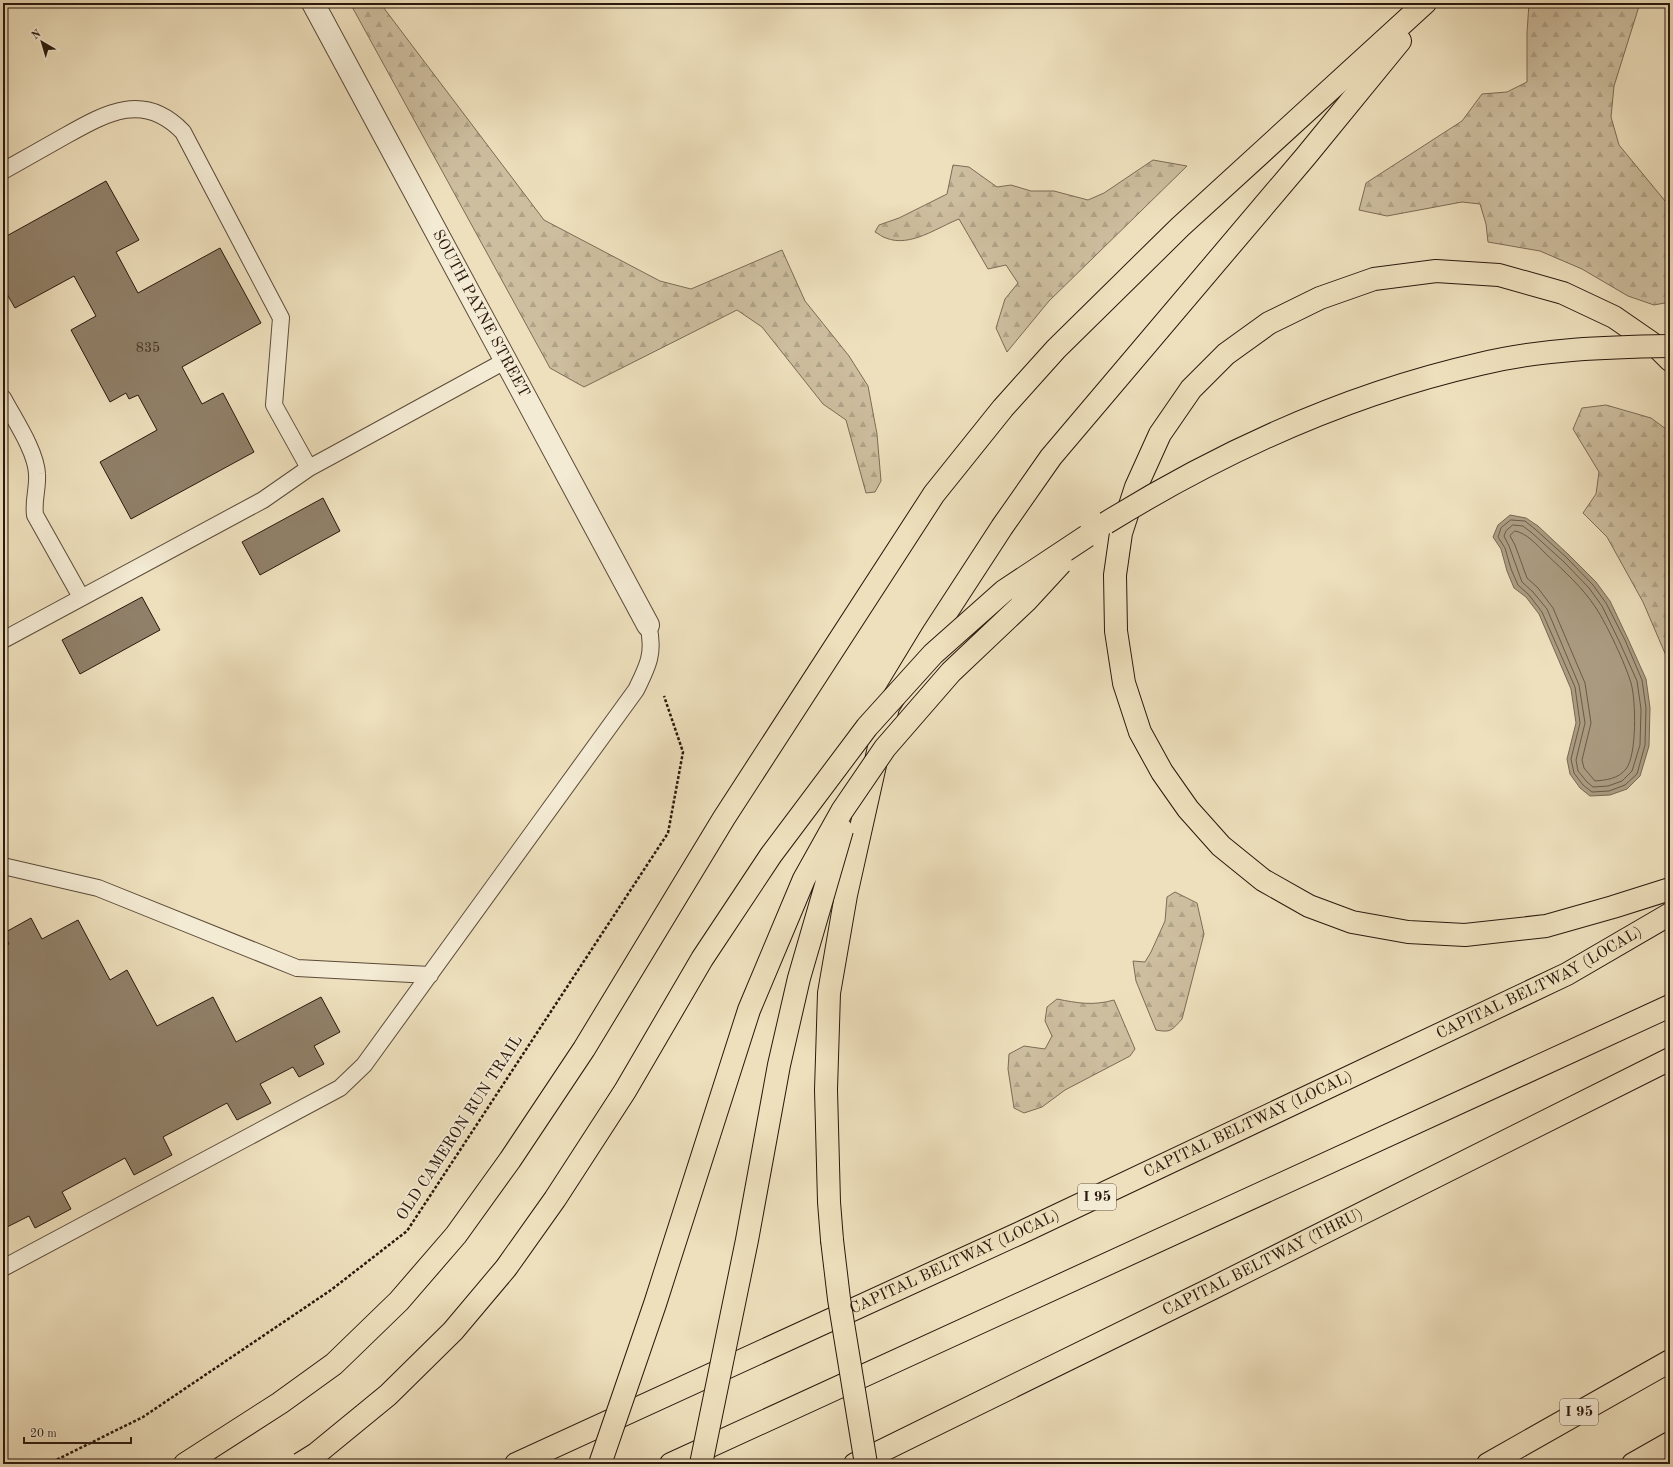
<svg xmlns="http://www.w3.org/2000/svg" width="1673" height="1467" font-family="'Old Standard TT',serif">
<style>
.forest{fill:url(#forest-firs);stroke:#7c6b56}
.water{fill:#ab9c81;stroke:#776753}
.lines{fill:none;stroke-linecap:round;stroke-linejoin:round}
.shore{stroke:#6a5a47;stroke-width:1}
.building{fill:#908069;stroke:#2a180d}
.lane-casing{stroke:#5b4a39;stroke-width:18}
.street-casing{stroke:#5b4a39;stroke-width:24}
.highway-casing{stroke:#2a180d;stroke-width:24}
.path{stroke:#2a180d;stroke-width:2.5;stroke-dasharray:3 2;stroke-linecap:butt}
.lane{stroke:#f4ebd4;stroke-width:16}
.street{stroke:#f4ebd4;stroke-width:22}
.highway{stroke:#eee0bd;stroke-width:22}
.highway-bridge-casing{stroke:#2a180d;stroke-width:24;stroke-linecap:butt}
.highway-bridge{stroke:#eee0bd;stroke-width:22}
.labels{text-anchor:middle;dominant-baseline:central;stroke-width:3.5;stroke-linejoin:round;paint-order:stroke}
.number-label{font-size:14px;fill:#443224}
.shield{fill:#f4ebd4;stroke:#675749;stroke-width:1}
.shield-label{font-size:15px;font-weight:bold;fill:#2a180d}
.street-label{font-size:16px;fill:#2a180d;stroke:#f4ebd4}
</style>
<defs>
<pattern id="forest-firs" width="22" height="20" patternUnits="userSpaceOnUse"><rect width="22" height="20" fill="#cdbe9f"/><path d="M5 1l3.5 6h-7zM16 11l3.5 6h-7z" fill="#b0a388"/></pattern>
</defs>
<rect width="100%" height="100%" fill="#eee0bd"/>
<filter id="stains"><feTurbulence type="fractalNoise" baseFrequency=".005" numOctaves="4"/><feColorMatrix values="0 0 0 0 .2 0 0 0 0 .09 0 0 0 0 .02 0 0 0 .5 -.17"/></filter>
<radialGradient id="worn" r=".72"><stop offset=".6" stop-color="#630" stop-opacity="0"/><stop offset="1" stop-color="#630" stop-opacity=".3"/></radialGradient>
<path class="forest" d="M350 3H380L544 220 660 281 691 289 782 250 805 301 849 356 868 386 877 434 881 481 875 492 866 493 846 420 823 404 762 327 737 310 584 387 550 368Z
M1529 3H1640L1614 86 1611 117 1619 145 1670 207V302L1654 305 1628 296 1582 269 1540 251 1488 242 1486 224 1480 204 1462 202 1387 216 1359 210 1366 183 1462 121 1482 94 1507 92 1527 82V33Z
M1153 160 1187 166 1049 301 1007 352 996 328 1005 299 1018 283 1006 265 988 269 959 219C938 227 910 248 886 238 882 237 879 234 875 232L879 225 899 218 947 194 953 165 969 167 997 187 1011 185 1031 191H1054L1088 200 1104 193Z
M1606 405 1651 418 1670 432V665L1643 602 1607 537 1583 513 1596 494 1599 472 1573 429 1582 408Z
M1175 892 1197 903 1204 934 1182 1019C1172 1030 1171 1033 1156 1030L1136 981 1133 961 1145 962 1151 952 1165 921 1167 897Z
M1057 999C1077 1003 1093 1006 1114 1000L1135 1049 1130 1056 1065 1090 1042 1107 1024 1113 1014 1108 1008 1069 1009 1054 1024 1046 1045 1049 1052 1036 1045 1021 1047 1007Z"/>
<path class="water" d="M1510 515 1526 518 1538 526 1570 556 1596 582 1610 601 1628 639 1646 679 1650 708 1649 746 1640 776 1627 789 1610 795 1590 796 1580 788 1570 774 1567 759 1576 723 1571 689 1539 614 1526 597 1514 588 1507 571 1501 549 1493 537 1498 525Z"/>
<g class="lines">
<path class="shore" d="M1511 520 1525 521 1535 529 1567 558 1593 585 1606 603 1625 640 1642 680 1646 708 1645 745 1637 774 1625 785 1609 791 1592 792 1583 785 1574 773 1571 759 1580 723 1575 687 1542 612 1529 595 1518 585 1511 569 1505 548 1498 537 1501 528Z
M1513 525 1523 526 1532 533 1564 562 1589 588 1602 606 1620 643 1637 681 1641 709 1640 745 1632 771 1622 781 1608 786 1593 787 1587 782 1578 771 1576 760 1585 723 1579 685 1547 609 1533 592 1522 582 1509 546 1504 536 1506 531Z
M1515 531C1527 533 1538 546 1546 554 1564 571 1583 588 1596 608 1607 625 1625 663 1631 683 1636 700 1637 755 1626 769 1618 779 1606 780 1595 781L1584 768 1582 760 1591 723 1585 683 1553 608 1538 588 1527 578 1515 545 1510 536Z"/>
</g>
<path class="building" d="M106 181 139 240 116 252 138 293 220 248 261 323 182 367 202 404 223 393 254 452 131 519 100 462 157 430 138 395 129 399 126 393 110 402 71 330 96 316 74 276 15 308 3 287V238Z
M323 498 340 531 260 575 242 542Z
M142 597 160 630 80 674 62 640Z
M31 918 42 939 78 920 110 980 127 970 157 1026 213 997 236 1042 321 997 340 1032 314 1046 324 1064 299 1077 293 1067 260 1084 271 1103 237 1120 227 1103 163 1137 172 1155 134 1175 125 1158 62 1192 71 1209 35 1228 29 1216 3 1229V948L9 944 4 933Z"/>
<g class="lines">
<g class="lane-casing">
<path id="lane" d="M3 171C24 159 44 148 65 136 106 113 144 91 183 132L281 318 274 405 309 468
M3 398C14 419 36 451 37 474 38 489 33 500 35 515L81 597
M3 640 263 500 309 468 333 455 505 361
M3 866 98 888 297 968 430 975
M3 1268 340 1088 364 1065 636 690C648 666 655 652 648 625"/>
</g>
<g class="street-casing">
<g id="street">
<path id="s1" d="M313 3 648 625"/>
</g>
</g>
<g class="highway-casing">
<g id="highway">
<path d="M1670 360 1656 346 1614 317 1563 293 1499 275 1436 271 1374 279 1320 298 1269 323 1226 354 1191 389 1160 434 1136 487 1121 533 1115 575 1116 631 1124 683 1140 732 1162 772 1188 809 1221 846 1263 880 1309 906 1352 922 1408 932 1465 935 1546 926 1613 907 1670 889"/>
<path d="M832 1240 829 1202 826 1090 829 993 846 895 888 707 933 633 1002 527 1051 457 1306 156 1400 41"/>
<path d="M185 1464 280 1403 334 1364 399 1301 456 1235 510 1160 584 1049 724 818 934 494 1003 408 1056 349 1180 227 1425 3"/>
<path id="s2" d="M516 1464 1020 1233 1567 974 1670 914"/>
<path d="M671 1464 1670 1006"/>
<path id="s3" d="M855 1464 1211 1289 1670 1059"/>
<path d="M1488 1464 1670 1361"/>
<path d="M1633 1464 1670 1443"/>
</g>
</g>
<path class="path" d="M48 1464 143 1417 331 1290 407 1231 668 833 683 752 664 696"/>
<use href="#lane" class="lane"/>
<use href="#street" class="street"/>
<use href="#highway" class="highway"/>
<g class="highway-bridge-casing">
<path id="highway-bridge" d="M1106 523C1221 452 1348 394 1480 364 1542 349 1607 347 1670 346
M832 1240 839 1299 866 1464
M300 1464 316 1454 388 1395 453 1331 506 1268 555 1199 625 1091 702 959 771 855 867 727 933 654 1004 591 1087 536
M600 1464 655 1304 749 1010 804 879 842 811 885 748 951 672 1026 601 1061 563
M701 1464 747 1240 779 1065 799 978 842 830"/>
</g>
<use href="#highway-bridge" class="highway-bridge"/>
</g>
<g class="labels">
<g class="number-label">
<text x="148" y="348">835</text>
</g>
<g class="shield">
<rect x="1078" y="1184" width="38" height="26" rx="3"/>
<rect x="1560" y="1399" width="38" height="26" rx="3"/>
</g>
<g class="shield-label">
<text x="1097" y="1197">I 95</text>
<text x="1579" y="1412">I 95</text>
</g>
<g class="street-label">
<text stroke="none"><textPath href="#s1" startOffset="353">SOUTH PAYNE STREET</textPath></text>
<text stroke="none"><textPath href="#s2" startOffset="1131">CAPITAL BELTWAY (LOCAL)</textPath></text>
<text stroke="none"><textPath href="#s2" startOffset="807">CAPITAL BELTWAY (LOCAL)</textPath></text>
<text transform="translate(460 1128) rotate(-57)">OLD CAMERON RUN TRAIL</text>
<text stroke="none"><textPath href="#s2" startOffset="483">CAPITAL BELTWAY (LOCAL)</textPath></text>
<text stroke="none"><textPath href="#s3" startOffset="455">CAPITAL BELTWAY (THRU)</textPath></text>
</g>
</g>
<rect width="1673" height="1467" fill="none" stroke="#eee0bd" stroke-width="16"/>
<rect x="4" y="4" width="1665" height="1459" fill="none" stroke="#2a180d" stroke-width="2"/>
<rect x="8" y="8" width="1657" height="1451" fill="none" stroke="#2a180d"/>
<g transform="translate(42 42) rotate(322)" stroke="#f4ebd4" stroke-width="3" paint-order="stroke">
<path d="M0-3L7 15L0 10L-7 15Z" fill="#2a180d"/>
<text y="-6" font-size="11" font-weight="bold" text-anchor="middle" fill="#2a180d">N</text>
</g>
<path d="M24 1437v6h107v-6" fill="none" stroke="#2a180d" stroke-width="2"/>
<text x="30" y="1437" font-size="12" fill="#2a180d" stroke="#f4ebd4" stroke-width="3" paint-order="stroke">20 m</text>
<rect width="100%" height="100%" filter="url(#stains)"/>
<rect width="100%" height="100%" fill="url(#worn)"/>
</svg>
